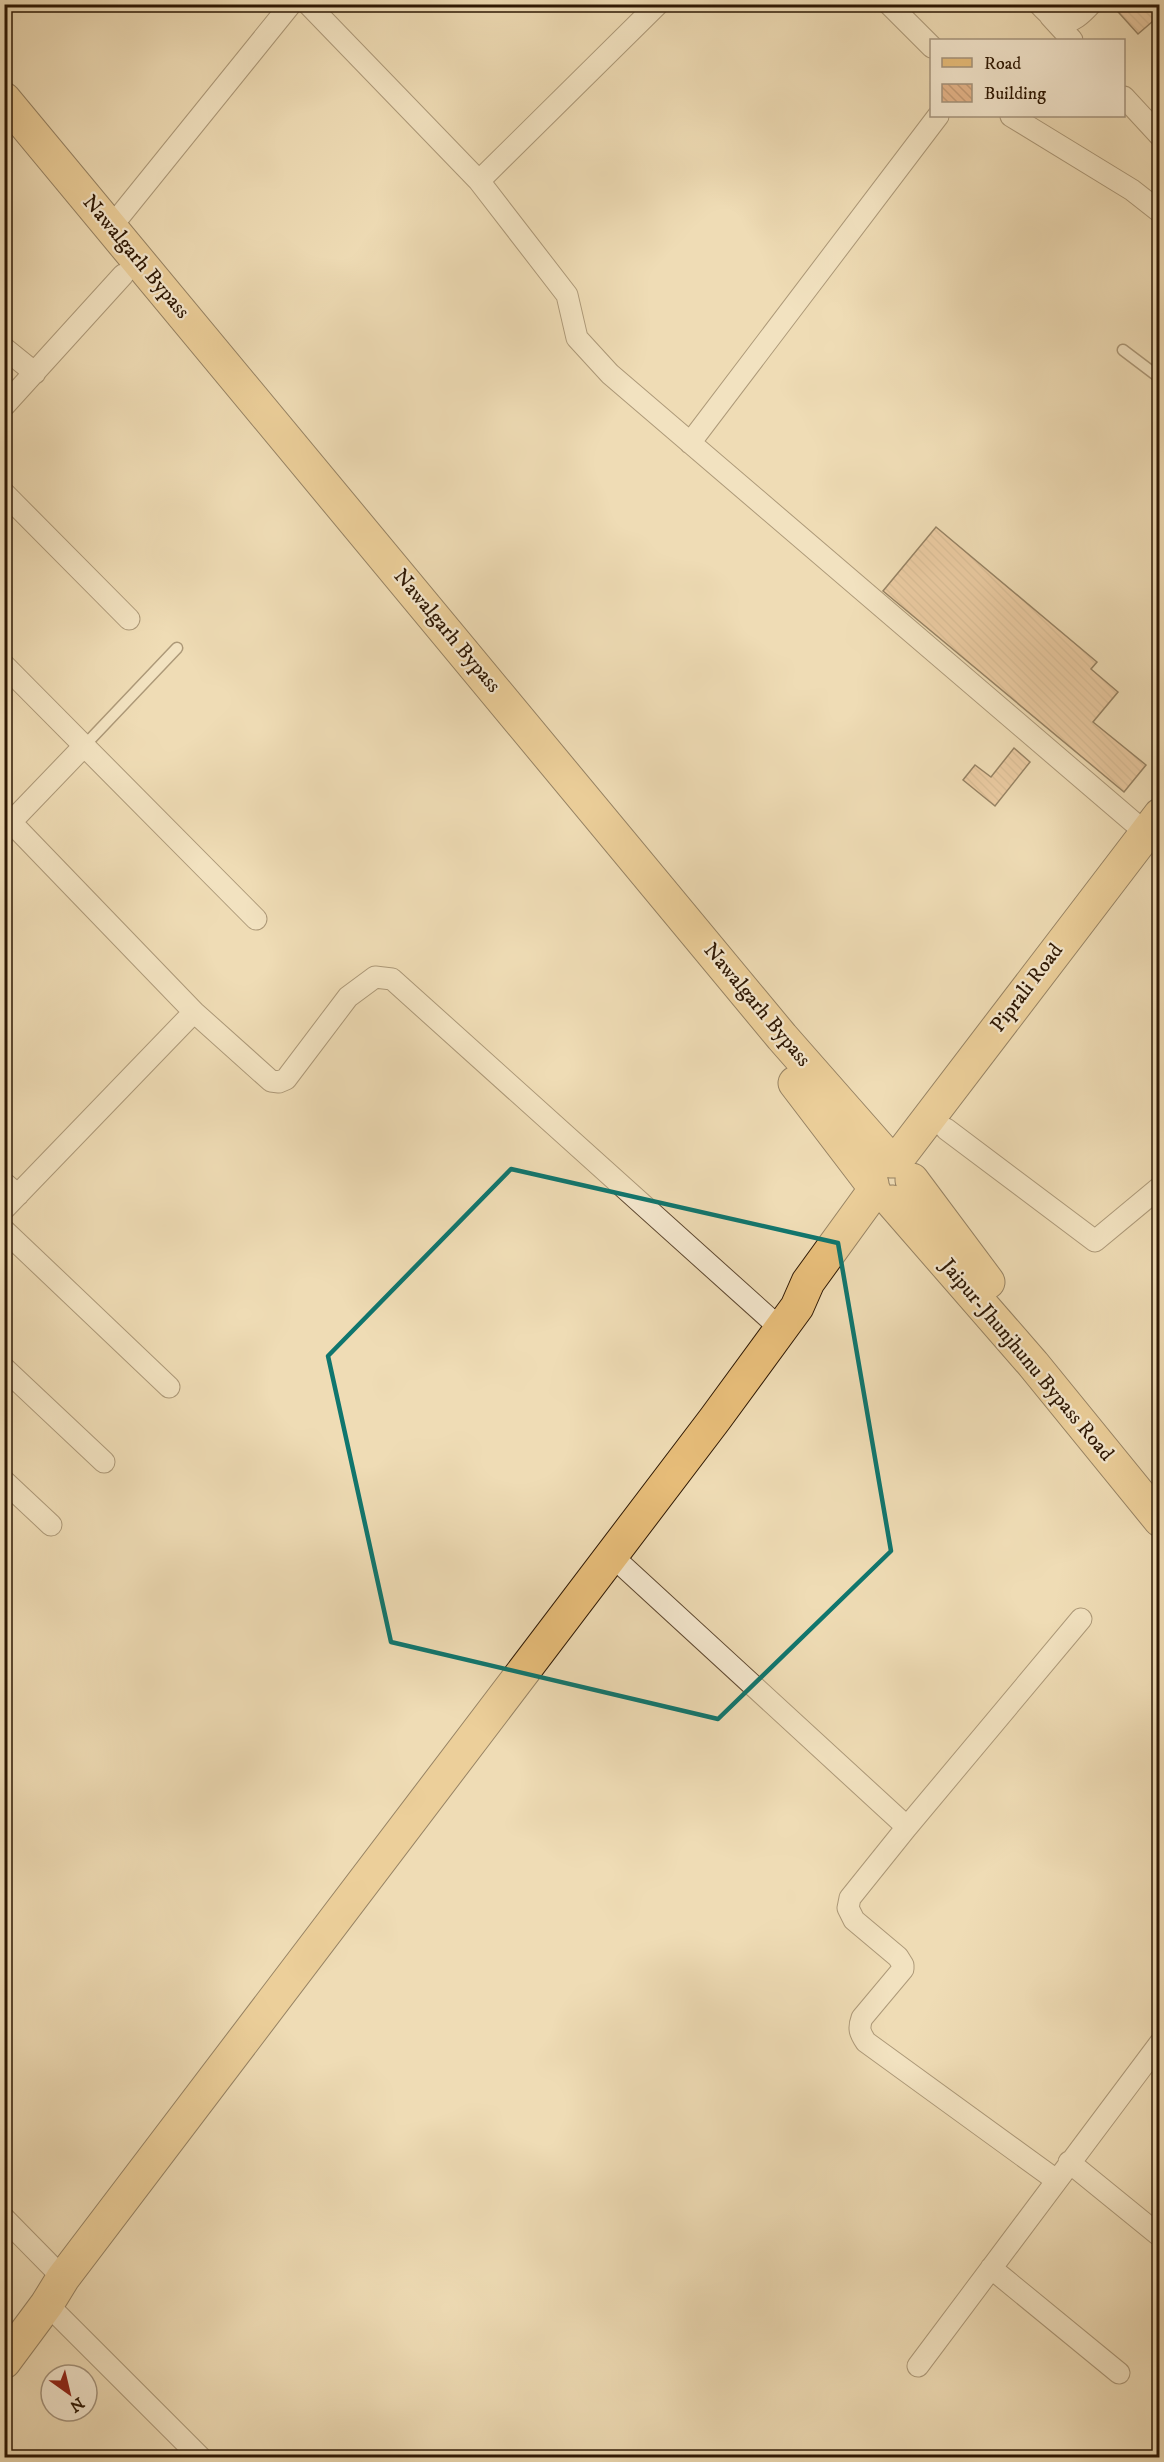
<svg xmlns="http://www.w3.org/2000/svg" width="1164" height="2462" font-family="'IM FELL DW Pica',serif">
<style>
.building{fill:url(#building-back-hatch);stroke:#2d1703;stroke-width:1.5}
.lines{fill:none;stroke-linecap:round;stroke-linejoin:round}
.service-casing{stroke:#5e4830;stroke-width:13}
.minor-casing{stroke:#5e4830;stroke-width:23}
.primary-casing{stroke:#2d1703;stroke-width:35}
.service{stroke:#f5e8cf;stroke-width:10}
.minor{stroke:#f5e8cf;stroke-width:21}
.primary{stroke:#e8be7a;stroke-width:33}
.marked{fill:none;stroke:#0f766e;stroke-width:4.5;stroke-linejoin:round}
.labels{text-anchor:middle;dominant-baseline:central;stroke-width:4.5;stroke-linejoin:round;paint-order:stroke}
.street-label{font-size:21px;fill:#2d1703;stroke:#f5e8cf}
</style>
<defs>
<pattern id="building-back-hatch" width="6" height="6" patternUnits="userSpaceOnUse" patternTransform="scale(1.5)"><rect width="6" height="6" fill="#e7b78c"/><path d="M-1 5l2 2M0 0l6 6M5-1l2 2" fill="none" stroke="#c69d77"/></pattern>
</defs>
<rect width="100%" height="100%" fill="#efdcb5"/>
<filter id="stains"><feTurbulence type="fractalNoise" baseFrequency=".00333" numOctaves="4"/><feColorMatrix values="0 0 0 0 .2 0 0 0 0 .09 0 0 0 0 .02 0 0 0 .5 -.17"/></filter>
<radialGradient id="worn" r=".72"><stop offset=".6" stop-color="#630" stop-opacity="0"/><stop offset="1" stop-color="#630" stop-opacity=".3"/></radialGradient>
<path class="building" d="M1111 4H1160V15L1138 34Z
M936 527 1097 662 1091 669 1118 692 1093 722 1146 765 1124 792 883 591Z
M1014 748 1030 762 995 806 963 780 975 765 991 777Z"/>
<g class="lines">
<g class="service-casing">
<path id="service" d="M1123 350 1160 378
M84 746 177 648"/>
</g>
<g class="minor-casing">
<path id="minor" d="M308 4 479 181 567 295 577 338 610 374 1146 833
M889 4 932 47
M1039 4C1060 27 1069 28 1091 4
M1050 16 1072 40
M1124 97 1160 136
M1011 116 1132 190 1160 212
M479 181 658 4
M111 227 291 4
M4 348 35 373
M4 406 123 275
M690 443 938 116
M4 493 129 619
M4 665 256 919
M4 815 194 1012 271 1081 279 1082 286 1079 348 997 375 977 392 979 781 1329
M11 822 84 746
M946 1129 1095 1241 1160 1187
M4 1183 18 1195
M4 1209 194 1012
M4 1230 169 1387
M4 1368 104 1462
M4 1481 51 1525
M611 1555 907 1827 850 1898 848 1908 854 1920 898 1957 903 1965V1969L862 2018C858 2029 860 2033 866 2042L1056 2180
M907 1827 1081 1619
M1069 2162 1160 2236
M4 2218 63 2278
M991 2268 1119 2373
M47 2304 201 2458
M918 2366 1160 2043"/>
</g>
<g class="primary-casing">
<path id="primary" d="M4 99 782 1037 891 1161
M795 1083 872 1184
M896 1161 1160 815
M912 1180 988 1282
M892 1202 1033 1364 1160 1520
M4 2362 47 2304 63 2278 715 1419 797 1307 808 1282 874 1191"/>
</g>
<use href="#service" class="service"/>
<use href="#minor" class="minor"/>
<use href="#primary" class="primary"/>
</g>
<path d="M0 0H1164V2462H0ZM511 1169 838 1243 891 1551 718 1719 391 1642 328 1356Z" fill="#efdcb5" fill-opacity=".55" fill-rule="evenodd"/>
<path class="marked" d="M511 1169 838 1243 891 1551 718 1719 391 1642 328 1356Z"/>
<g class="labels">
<g class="street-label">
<text transform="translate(136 257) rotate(50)">Nawalgarh Bypass</text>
<text transform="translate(447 631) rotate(50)">Nawalgarh Bypass</text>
<text transform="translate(1027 988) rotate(-53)">Piprali Road</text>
<text transform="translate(757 1005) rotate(50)">Nawalgarh Bypass</text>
<text transform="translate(1027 1360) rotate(50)">Jaipur-Jhunjhunu Bypass Road</text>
</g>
</g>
<rect width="1164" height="2462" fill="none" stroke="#efdcb5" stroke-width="24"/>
<rect x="6" y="6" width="1152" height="2450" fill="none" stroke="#2d1703" stroke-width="3"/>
<rect x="12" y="12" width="1140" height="2438" fill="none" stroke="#2d1703" stroke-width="1.5"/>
<rect x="930" y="39" width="195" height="78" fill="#f5e8cf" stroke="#a5947d" stroke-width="1.5"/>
<rect x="942" y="58" width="30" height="9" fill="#e8be7a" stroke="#a5947d" stroke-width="1.5"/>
<text x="984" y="69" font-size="18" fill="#2d1703">Road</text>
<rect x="942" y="84" width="30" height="18" fill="url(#building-back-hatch)" stroke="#a5947d" stroke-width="1.5"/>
<text x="984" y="99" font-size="18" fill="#2d1703">Building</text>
<g transform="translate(69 2393) rotate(146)"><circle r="28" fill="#f5e8cf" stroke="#a5947d" stroke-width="1.5"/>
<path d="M0-4.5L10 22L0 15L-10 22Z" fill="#8f2418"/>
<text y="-9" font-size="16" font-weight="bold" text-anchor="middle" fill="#2d1703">N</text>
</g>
<rect width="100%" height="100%" filter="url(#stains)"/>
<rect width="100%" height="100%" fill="url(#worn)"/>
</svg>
